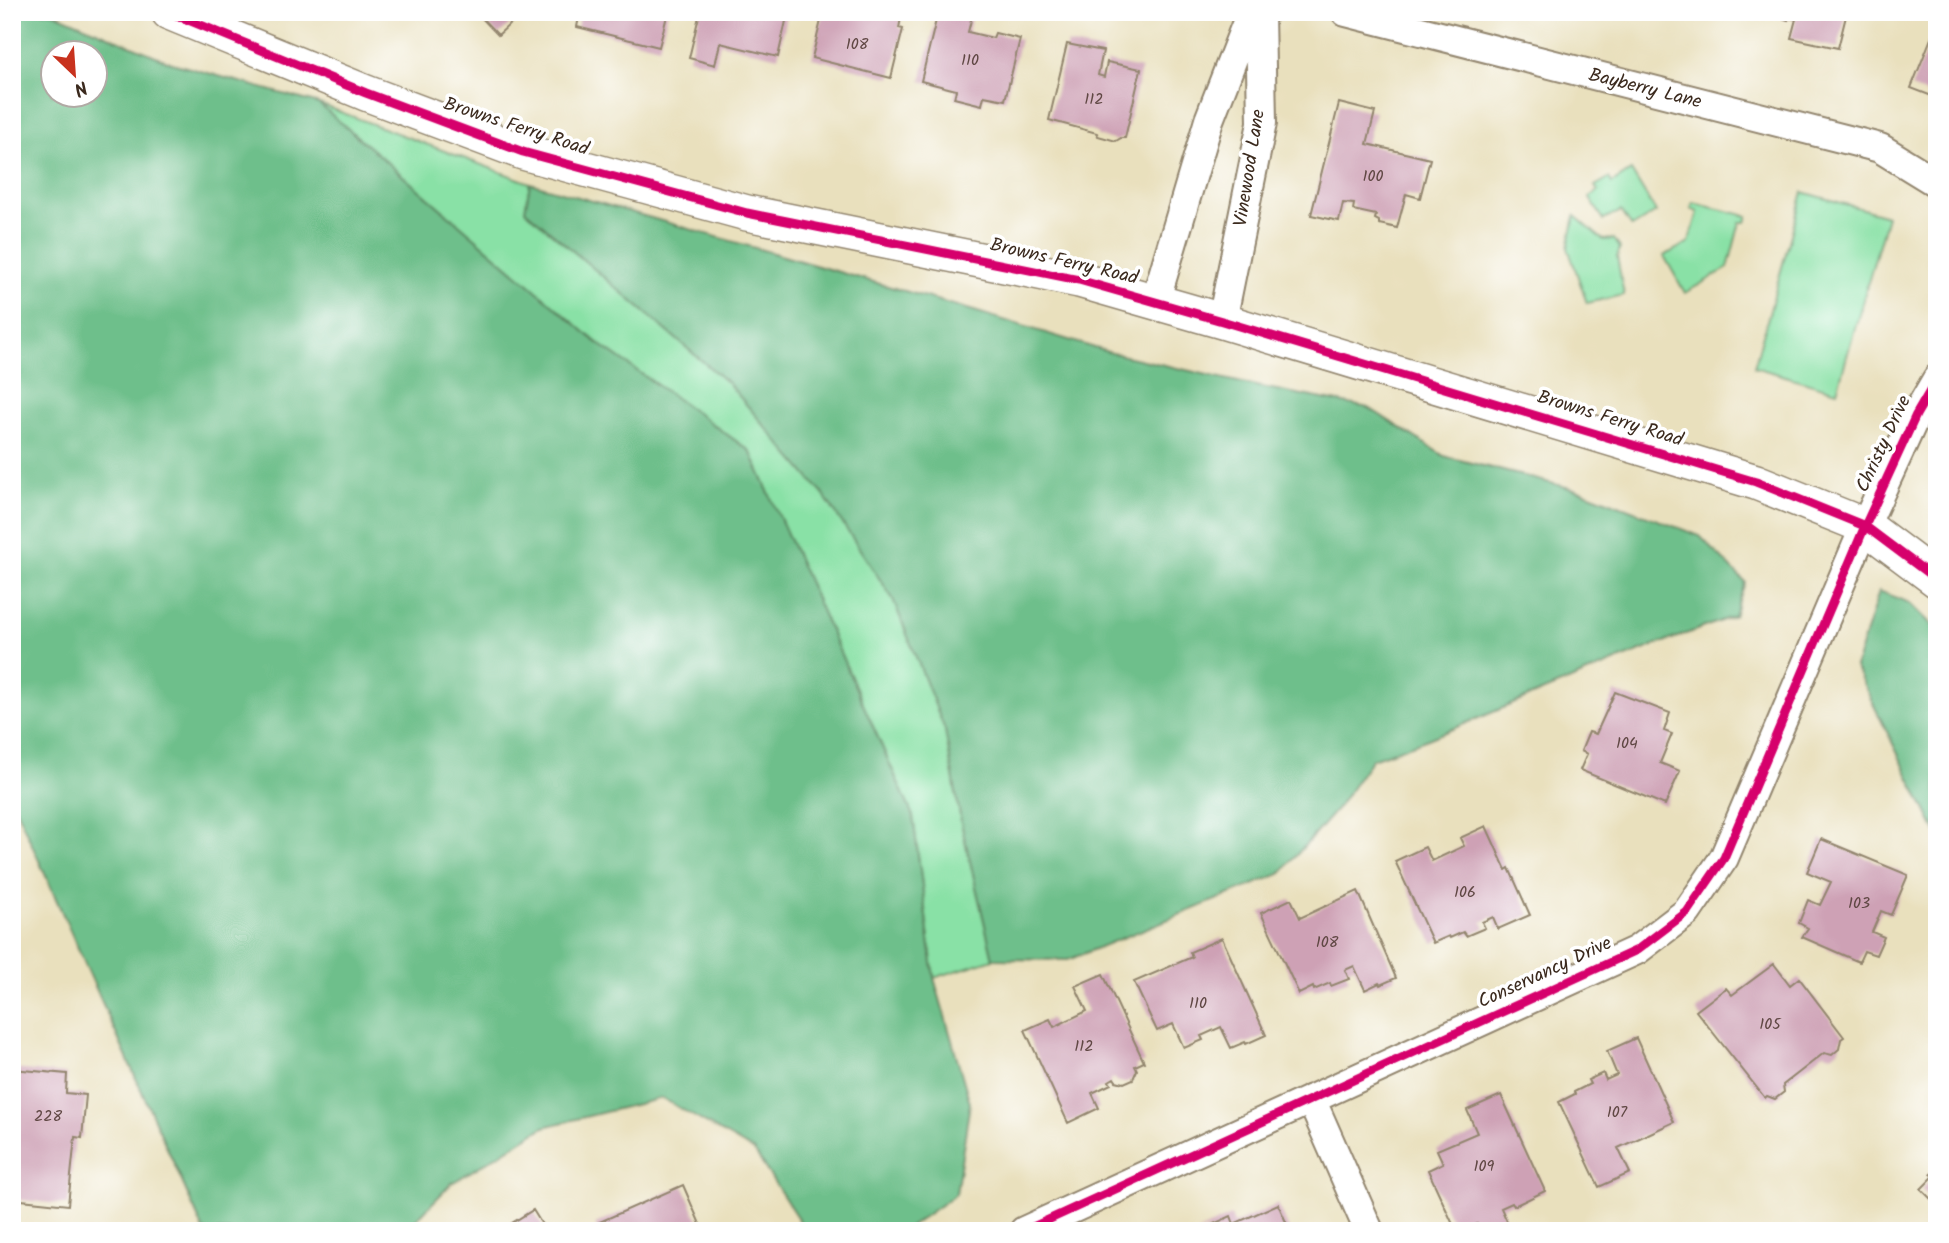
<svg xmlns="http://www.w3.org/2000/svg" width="1949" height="1243" font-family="Kalam,sans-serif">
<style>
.green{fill:#89e1a6;stroke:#628662;stroke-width:2}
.forest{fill:#6ebf8b;stroke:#547454;stroke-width:2;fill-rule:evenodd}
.building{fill:#cea1b5}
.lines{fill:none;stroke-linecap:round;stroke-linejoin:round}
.minor-casing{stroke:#92856e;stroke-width:32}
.tertiary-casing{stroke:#92856e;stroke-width:38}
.minor{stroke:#fff;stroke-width:28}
.tertiary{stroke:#fff;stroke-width:35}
.cycleway-casing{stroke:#fff;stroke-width:13}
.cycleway{stroke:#d6006c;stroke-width:9}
.labels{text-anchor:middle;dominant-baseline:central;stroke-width:7;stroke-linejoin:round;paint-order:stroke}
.number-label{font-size:16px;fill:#604844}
.street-label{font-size:19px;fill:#3b2a1e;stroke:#fff}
</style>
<rect width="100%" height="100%" fill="#fff"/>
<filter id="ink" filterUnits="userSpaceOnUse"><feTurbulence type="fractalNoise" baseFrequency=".0143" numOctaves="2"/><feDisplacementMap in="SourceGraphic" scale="14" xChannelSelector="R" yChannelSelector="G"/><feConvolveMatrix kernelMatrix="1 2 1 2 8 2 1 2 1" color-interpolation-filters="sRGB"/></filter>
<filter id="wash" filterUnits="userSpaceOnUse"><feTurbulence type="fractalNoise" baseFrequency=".00686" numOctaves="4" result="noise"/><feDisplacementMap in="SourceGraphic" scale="28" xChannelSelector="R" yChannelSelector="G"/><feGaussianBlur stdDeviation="1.57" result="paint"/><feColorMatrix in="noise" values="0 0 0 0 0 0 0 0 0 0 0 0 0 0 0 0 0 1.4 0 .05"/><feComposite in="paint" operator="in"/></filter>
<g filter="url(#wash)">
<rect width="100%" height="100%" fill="#e9e0bd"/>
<path class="green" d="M319 104 530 183 525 210 728 383 823 494 893 599 945 730 962 827 993 959 934 978 913 816 750 451 595 341Z
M1631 171 1656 212 1632 227 1621 211 1604 220 1589 197 1598 191 1595 186 1609 178 1612 183Z
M1803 192 1887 216 1837 391 1754 367Z
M1693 203 1748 216 1746 222H1740L1728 268 1685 293 1664 256 1689 242 1698 212 1691 209Z
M1575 216 1603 240 1614 239 1620 248 1617 257 1624 295 1587 303 1568 248Z"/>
<path class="forest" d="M12 12H52L172 63 319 104 595 341 750 451 913 816 934 978 970 1103 956 1194 904 1231H806L754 1151 662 1098 544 1127 452 1183 405 1231H204L12 800ZM52 52H94V94H52Z
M530 183 974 311 1108 352 1251 385 1369 408 1444 456 1582 491 1700 536 1745 582 1734 616 1643 650 1428 739 1372 759 1336 810 1280 874 1068 960 993 959 962 827 945 730 893 599 823 494 728 383 525 210Z
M1879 591 1910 603 1937 630V833L1855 667Z"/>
<g id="blocks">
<path class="building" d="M476 12H523L498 35Z
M580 12H668L659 47 577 27Z
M700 12H788L778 57 720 43 715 65 689 58Z
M823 12 902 13 899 28 903 29 891 78 812 58Z
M938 12H973L968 32 993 38 995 33 1020 39 1005 100 984 96 982 105 954 98 956 90 921 81Z
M1751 12H1847L1838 48 1791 38 1796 19 1789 18 1788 20 1769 14 1768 17Z
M1934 31 1937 32V98L1911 88Z
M1067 44 1103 51 1098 75 1104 77 1107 62 1141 69 1125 138H1121L1116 141 1098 136 1097 133 1049 120Z
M1339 103 1375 112 1367 144 1430 159 1420 198 1406 194 1397 228 1379 224V221L1375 219 1376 215 1353 210 1354 204 1343 203 1339 221 1311 215Z
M1615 692 1670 713 1664 731 1672 734 1660 763 1680 771 1665 805 1580 770 1587 754 1581 751 1589 732 1596 734Z
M1486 826 1506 870 1509 868 1530 915 1498 929 1493 917 1482 922 1485 928 1466 936 1463 932 1450 938 1449 936 1433 943 1395 861 1425 847 1432 861 1464 846 1460 838Z
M1821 839 1908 875 1891 915 1881 911 1872 932 1884 937 1876 955 1864 951 1859 962 1802 937 1808 928 1799 923 1808 900 1820 905 1831 882 1807 872Z
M1358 891 1396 978 1380 985 1379 983 1365 990 1354 966 1345 970 1349 979 1331 986 1330 983 1314 990 1313 987 1299 994 1261 913 1291 899 1300 918Z
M1222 938 1266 1035 1246 1044 1245 1042 1231 1048 1221 1027 1201 1036 1203 1040 1184 1048 1173 1024 1157 1031 1134 982 1192 957 1190 952Z
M1774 964 1790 985 1799 978 1844 1037 1841 1039 1839 1049 1832 1055 1824 1053 1783 1085 1784 1092 1775 1099 1767 1096 1765 1098 1696 1011 1726 988 1732 995Z
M1103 974 1144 1062 1135 1066 1137 1070 1133 1079 1124 1083 1116 1081 1114 1078 1109 1081 1111 1084 1092 1093 1099 1108 1068 1123 1025 1030 1050 1019 1054 1027 1087 1011 1075 986Z
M1636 1038 1674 1122 1618 1148 1630 1173 1599 1187 1559 1102 1575 1094 1574 1092 1590 1084 1588 1080 1603 1073 1606 1080 1617 1075 1607 1051Z
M12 1069 67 1074 66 1093 86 1095 82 1138 75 1137 68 1205 12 1199Z
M1501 1095 1545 1191 1514 1206 1512 1203 1501 1208 1510 1228 1504 1231H1481L1477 1224 1462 1231H1456L1428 1170 1443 1163 1437 1150 1477 1133 1467 1110Z
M1937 1169V1205L1921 1189 1934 1176 1931 1174Z
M683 1185 703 1231H598L595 1224Z
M1278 1204 1290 1231H1198L1231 1216 1234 1224Z
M533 1210 546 1231H499Z"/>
</g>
</g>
<g filter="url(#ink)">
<use href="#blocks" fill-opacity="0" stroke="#92856e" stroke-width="2"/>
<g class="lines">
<g class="minor-casing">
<path id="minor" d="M1346 12 1880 148 1937 183
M1155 302 1209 120 1251 12
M1222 321 1262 123 1260 12
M1311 1099 1369 1231
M1024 1231 1637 950 1687 912 1724 858 1865 526 1916 415 1937 379"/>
</g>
<g class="tertiary-casing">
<path id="tertiary" d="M169 12 366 93 523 152 747 213 1079 280 1222 321 1756 482 1865 526 1937 580"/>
</g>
<use href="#minor" class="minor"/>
<use href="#tertiary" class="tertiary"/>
<g class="cycleway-casing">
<path id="cycleway" d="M169 12 366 93 523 152 747 213 1079 280 1222 321 1756 482 1865 526 1937 580
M1024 1231 1637 950 1687 912 1724 858 1865 526 1916 415 1937 379"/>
</g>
<use href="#cycleway" class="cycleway"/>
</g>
</g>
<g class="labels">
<g class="number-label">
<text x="857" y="44">108</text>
<text x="970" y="60">110</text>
<text x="1094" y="99">112</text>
<text x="1373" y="176">100</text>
<text x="1627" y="743">104</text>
<text x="1465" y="892">106</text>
<text x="1859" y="903">103</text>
<text x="1327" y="942">108</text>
<text x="1198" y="1003">110</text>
<text x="1770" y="1024">105</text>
<text x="1084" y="1046">112</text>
<text x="1617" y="1112">107</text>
<text x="48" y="1116">228</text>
<text x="1484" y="1166">109</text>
</g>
<g class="street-label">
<text transform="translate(1645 89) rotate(14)">Bayberry Lane</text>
<text transform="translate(516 127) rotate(18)">Browns Ferry Road</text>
<text transform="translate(1250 168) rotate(-81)">Vinewood Lane</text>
<text transform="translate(1064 262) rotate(13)">Browns Ferry Road</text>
<text transform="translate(1610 419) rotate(17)">Browns Ferry Road</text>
<text transform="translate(1884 444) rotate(-65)">Christy Drive</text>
<text transform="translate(1545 973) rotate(-25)">Conservancy Drive</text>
</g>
</g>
<rect width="1949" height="1243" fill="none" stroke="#fff" stroke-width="42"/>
<g transform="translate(74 74) rotate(155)"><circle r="33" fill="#ffffff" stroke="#b1aaa5" stroke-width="2"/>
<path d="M0-5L12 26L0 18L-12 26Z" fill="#c8321e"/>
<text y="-10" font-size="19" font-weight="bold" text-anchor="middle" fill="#3b2a1e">N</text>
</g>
</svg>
